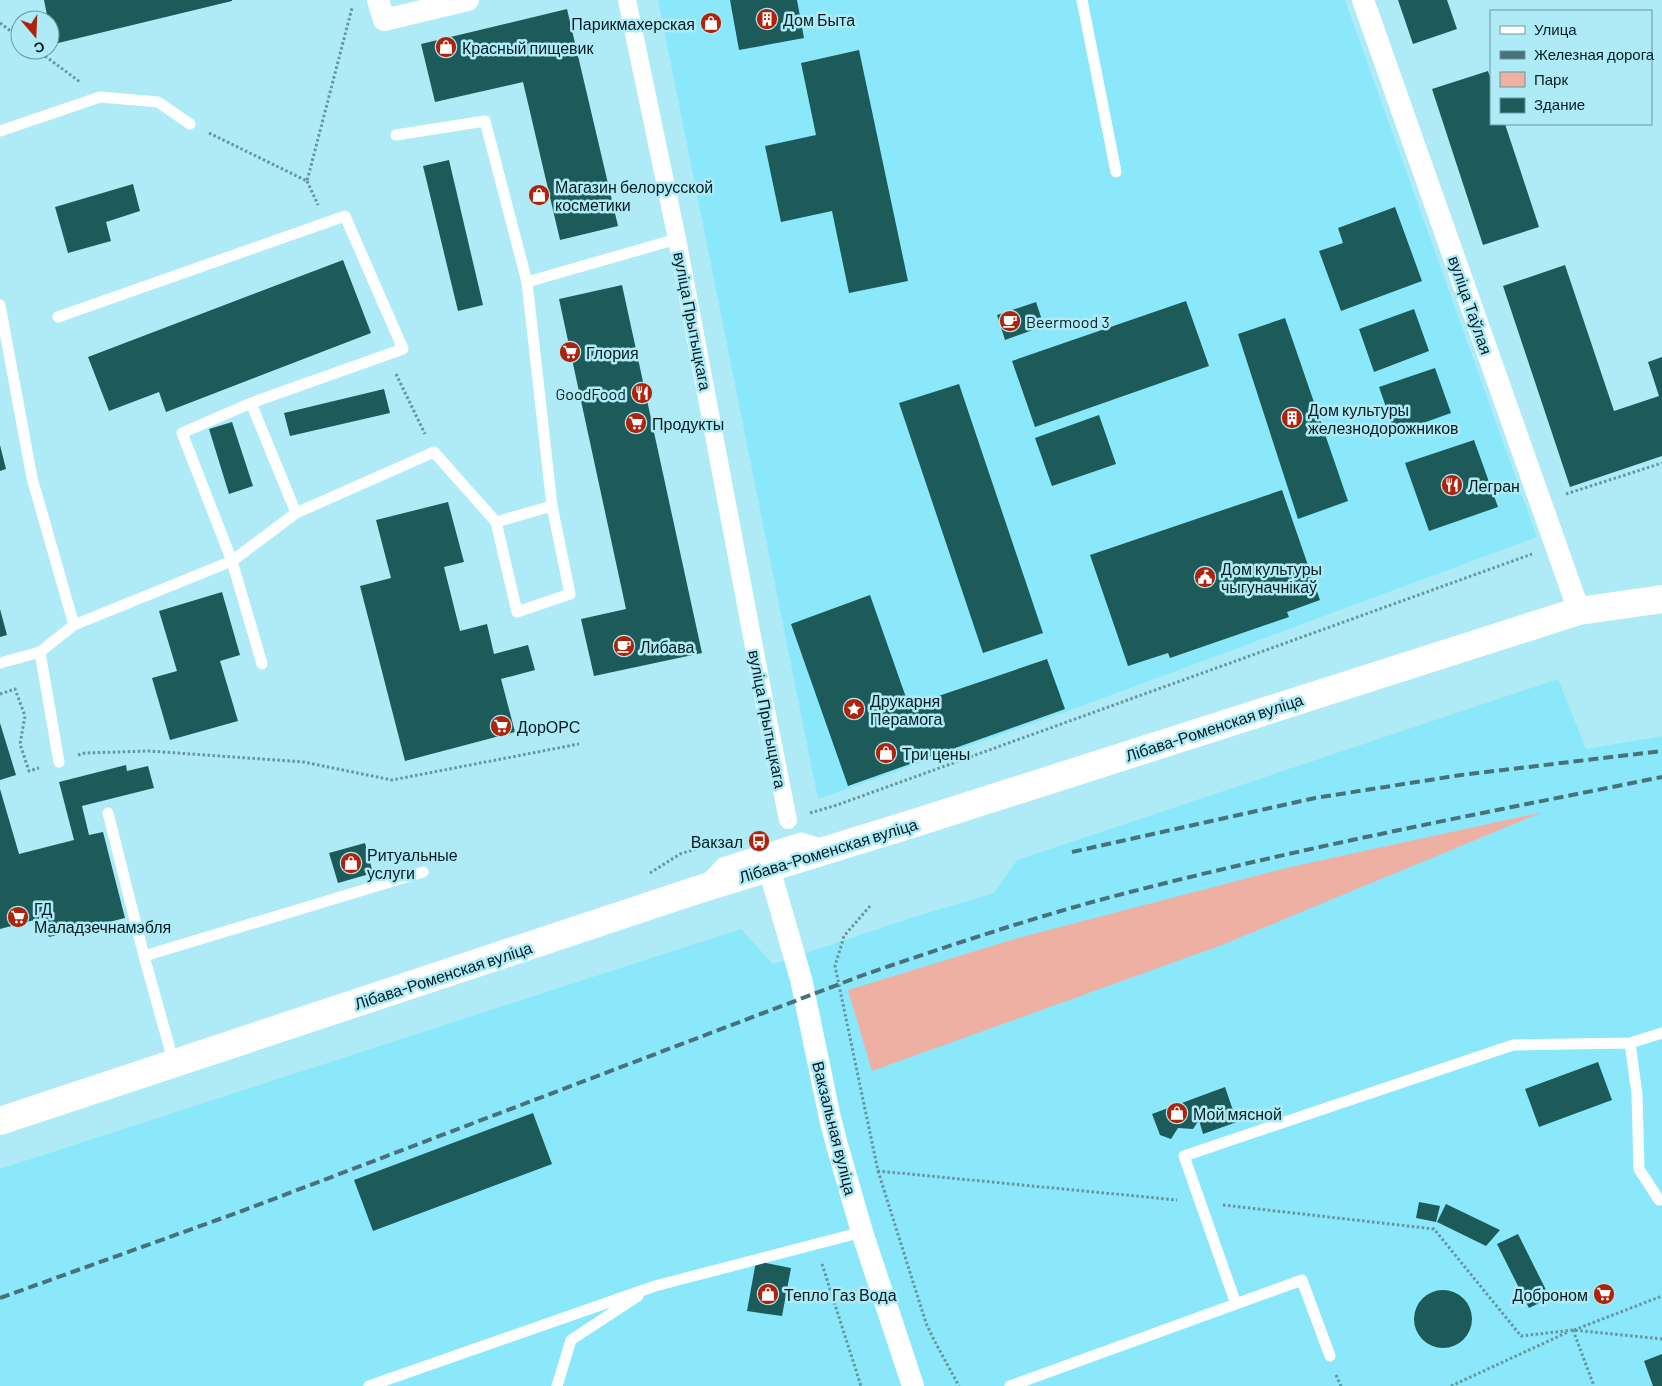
<svg xmlns="http://www.w3.org/2000/svg" width="1662" height="1386" font-family="Barlow,sans-serif">
<style>
.built{fill:#8be8fb}
.green{fill:#eeb0a3}
.building{fill:#1c5b59}
.lines{fill:none;stroke-linecap:round;stroke-linejoin:round}
.path{stroke:#67949d;stroke-width:3;stroke-dasharray:2.5 2.5;stroke-linecap:butt}
.service{stroke:#fff;stroke-width:11}
.pedestrian{stroke:#fff;stroke-width:18}
.minor{stroke:#fff;stroke-width:22}
.secondary{stroke:#fff;stroke-width:28}
.rail{stroke:#497178;stroke-width:4;stroke-dasharray:10 5;stroke-linecap:butt}
.labels{text-anchor:middle;dominant-baseline:central;stroke-width:5;stroke-linejoin:round;paint-order:stroke}
.poi-label{font-size:16px;fill:#031c20;stroke:#aeebf7;text-anchor:start}
.street-label{font-size:16px;fill:#031c20;stroke:#aeebf7}
</style>
<rect width="100%" height="100%" fill="#aeebf7"/>
<path class="built" d="M658 0H1345L1537 537 1068 711 818 799Z
M1558 679 1586 749 1662 736V1386H0V1169L741 929 773 964 911 918 994 893 1017 860Z"/>
<path class="green" d="M1543 812 1222 945 872 1071 848 990 1018 938 1286 868Z"/>
<path class="building" d="M44 0H232V1L54 44 50 20H48Z
M730 0H797L804 38 739 50Z
M1398 0H1447L1457 29 1413 44Z
M567 9 618 226 560 240 523 82 435 102 421 44Z
M859 50 908 281 849 293 832 211 781 222 765 146 816 135 801 63Z
M1488 71 1491 80V124H1505L1539 227 1483 245 1432 89Z
M449 160 483 305 458 311 423 166Z
M133 184 140 211 106 222 111 241 68 253 55 207Z
M1395 207 1422 281 1341 311 1319 251 1343 243 1338 228Z
M343 260 371 333 166 412 159 392 109 411 88 357Z
M1565 265 1614 411 1659 396 1648 362 1662 357V456L1570 487 1503 286Z
M622 285 702 653 594 676 581 619 626 609 559 299Z
M1186 301 1209 366 1035 427 1012 361Z
M1036 302 1044 326 1005 340 997 315Z
M1414 309 1429 351 1374 372 1359 329Z
M1285 318 1348 501 1298 519 1238 334Z
M1435 368 1451 413 1395 433 1379 387Z
M959 384 1043 633 983 653 899 403Z
M384 389 390 413 290 436 284 413Z
M1099 415 1116 464 1052 486 1035 438Z
M232 422 253 486 229 494 209 429Z
M1474 440 1498 507 1429 531 1405 463Z
M0 445 6 469 0 471Z
M1282 490 1320 600 1287 612 1289 617 1170 658 1168 653 1128 666 1090 555Z
M448 502 464 562 444 567 460 631 487 624 494 654 528 645 535 670 501 679 515 732 405 761 360 586 391 578 376 520Z
M222 592 240 655 220 661 238 721 170 740 152 678 177 671 159 611Z
M870 595 909 706 1047 659 1065 709 848 786 791 624Z
M0 609 7 635 0 637Z
M0 723 16 775 0 780Z
M126 765 127 771 148 766 154 788 82 806 89 835 103 832 125 918 49 937 42 918 0 929V789L19 854 74 840 59 782Z
M365 843 373 873 338 883 329 853Z
M1598 1062 1612 1100 1539 1127 1525 1089Z
M1225 1087 1237 1122 1203 1134 1199 1120 1193 1129 1178 1128 1171 1139 1160 1135 1152 1114Z
M533 1113 552 1164 373 1231 354 1180Z
M1419 1202 1440 1206 1436 1222 1416 1218Z
M1446 1204 1500 1230 1486 1246 1437 1222Z
M1518 1234 1550 1298 1529 1308 1497 1244Z
M756 1261 791 1268 782 1316 747 1311Z
M1414 1319a29 29 0 1 1 58 0a29 29 0 1 1-58 0Z
M1662 1354V1386H1653L1644 1361Z"/>
<g class="lines">
<path class="path" d="M0 23 20 38
M37 50 80 82
M209 133 307 181 352 8
M307 181 318 205
M396 374 425 434
M1566 494 1662 463
M0 694 15 689 25 716 20 744 29 771 39 768
M78 755 85 753 149 751 304 762 392 780 579 744
M810 813 837 805 1532 554
M650 873 680 854 709 845
M870 906 844 936 835 966 878 1171 1177 1200
M878 1171 926 1323 934 1340 959 1386
M1223 1205 1434 1229 1521 1336 1573 1330 1662 1339
M822 1264 861 1386
M1573 1330 1594 1386
M1574 1330 1662 1296
M1336 1375 1341 1386
M1451 1386 1568 1332"/>
<path class="service" d="M1082 0 1116 172
M0 131 100 97 158 102 190 124
M396 135 485 121 527 282 552 506 496 522 517 612 570 594 552 506
M527 282 677 239
M0 305 32 478 74 625 40 652
M58 317 345 216 403 349 251 403 182 433 232 561 296 513 434 452 496 522
M251 403 296 513
M74 625 232 561 262 664
M0 663 40 652 59 762
M108 813 144 956
M705 881 722 863 801 838 825 845
M1630 1043 1662 1033
M174 1064 144 956 423 872
M1236 1304 1184 1156 1513 1045 1630 1043 1637 1094 1639 1169 1659 1200
M369 1386 655 1286 862 1232
M557 1386 571 1340 638 1296
M1010 1386 1302 1280 1330 1356"/>
<path class="pedestrian" d="M627 0 677 239 764 700 788 820"/>
<path class="minor" d="M378 0 384 20 468 0
M1363 0 1579 611
M769 868 801 979 830 1118 837 1145 862 1232 913 1386"/>
<path class="secondary" d="M0 1121 694 891 921 821 1579 611 1662 599"/>
<path class="rail" d="M1072 852 1315 798 1461 775 1662 751
M0 1298 242 1211 866 974C957 943 1049 912 1142 889 1314 845 1488 812 1662 777"/>
</g>
<defs>
<g id="building-disc" transform="scale(1.125)"><circle r="9.5" fill="#b0220a" stroke="#aeebf7"/><path d="M-4-6H4V6H1V3H-1V6H-4ZM-2.5-4.3h1.7v1.8h-1.7ZM.8-4.3h1.7v1.8H.8ZM-2.5-1h1.7V.8h-1.7ZM.8-1h1.7V.8H.8Z" fill="#fff"/></g>
<g id="shop-disc" transform="scale(1.125)"><circle r="9.5" fill="#b0220a" stroke="#aeebf7"/><path d="M-5-2.5h2.3a2.7 3.5 0 0 1 5.4 0H5L5.5 6h-11ZM-1.5-2.5h3a1.5 2.3 0 0 0-3 0Z" fill="#fff"/></g>
<g id="cafe-disc" transform="scale(1.125)"><circle r="9.5" fill="#b0220a" stroke="#aeebf7"/><path d="M-5.5-4.5H6V0H3Q3 3.5 0 3.5H-2.5Q-5.5 3.5-5.5 0ZM3-3.2v2h1.7v-2ZM-6 4.5H4V6H-6Z" fill="#fff"/></g>
<g id="supermarket-disc" transform="scale(1.125)"><circle r="9.5" fill="#b0220a" stroke="#aeebf7"/><path d="M-6-5.5h2.5l.6 2H6L4.5 2H-2.5L-4.4-4H-6ZM-1.5 3.2a1.3 1.3 0 1 0 .1 0ZM3 3.2a1.3 1.3 0 1 0 .1 0Z" fill="#fff"/></g>
<g id="restaurant-disc" transform="scale(1.125)"><circle r="9.5" fill="#b0220a" stroke="#aeebf7"/><path d="M-5-6h1v4h1v-4h1v4h1v-4h1v5L-1.5 .5V6h-2V.5L-5-1ZM5-6V6H3V1.5H1.5Q1.5-4 5-6Z" fill="#fff"/></g>
<g id="civic-disc" transform="scale(1.125)"><circle r="9.5" fill="#b0220a" stroke="#aeebf7"/><path d="M-.6-6.5H3V-4.5H.6V-3L4-1V1h2V6H-6V1h2V-1L-.6-3ZM-1.2 2.5V6h2.4V2.5Z" fill="#fff"/></g>
<g id="sight-disc" transform="scale(1.125)"><circle r="9.5" fill="#b0220a" stroke="#aeebf7"/><path d="M0-6L1.8-2.2L6-1.7L2.9 1.2L3.7 5.4L0 3.3L-3.7 5.4L-2.9 1.2L-6-1.7L-1.8-2.2Z" fill="#fff"/></g>
<g id="bus-disc" transform="scale(1.125)"><circle r="9.5" fill="#b0220a" stroke="#aeebf7"/><path d="M-5-6H5V4H4V6H2V4H-2V6H-4V4H-5ZM-3.5-4V0h7V-4ZM-3.5 1.2v1.5H-2V1.2ZM2 1.2v1.5H3.5V1.2Z" fill="#fff"/></g>
</defs>
<g fill-rule="evenodd">
<use href="#building-disc" x="767" y="19"/>
<use href="#shop-disc" x="711" y="23"/>
<use href="#shop-disc" x="446" y="47"/>
<use href="#shop-disc" x="539" y="195"/>
<use href="#cafe-disc" x="1010" y="321"/>
<use href="#supermarket-disc" x="570" y="352"/>
<use href="#restaurant-disc" x="642" y="393"/>
<use href="#building-disc" x="1292" y="418"/>
<use href="#supermarket-disc" x="636" y="423"/>
<use href="#restaurant-disc" x="1452" y="485"/>
<use href="#civic-disc" x="1205" y="577"/>
<use href="#cafe-disc" x="624" y="646"/>
<use href="#sight-disc" x="854" y="709"/>
<use href="#supermarket-disc" x="501" y="726"/>
<use href="#shop-disc" x="886" y="753"/>
<use href="#bus-disc" x="759" y="841"/>
<use href="#shop-disc" x="351" y="863"/>
<use href="#supermarket-disc" x="18" y="917"/>
<use href="#shop-disc" x="1177" y="1113"/>
<use href="#shop-disc" x="768" y="1294"/>
<use href="#supermarket-disc" x="1604" y="1294"/>
</g>
<g class="labels">
<g class="poi-label">
<text x="783" y="19">Дом Быта</text>
<text x="695" y="23" text-anchor="end">Парикмахерская</text>
<text x="462" y="47">Красный пищевик</text>
<text x="555" y="186">Магазин белорусской<tspan x="555" dy="18">косметики</tspan></text>
<text x="1026" y="321">Beermood 3</text>
<text x="586" y="352">Глория</text>
<text x="626" y="393" text-anchor="end">GoodFood</text>
<text x="1308" y="409">Дом культуры<tspan x="1308" dy="18">железнодорожников</tspan></text>
<text x="652" y="423">Продукты</text>
<text x="1468" y="485">Легран</text>
<text x="1221" y="568">Дом культуры<tspan x="1221" dy="18">чыгуначнікаў</tspan></text>
<text x="640" y="646">Либава</text>
<text x="870" y="700">Друкарня<tspan x="870" dy="18">Перамога</tspan></text>
<text x="517" y="726">ДорОРС</text>
<text x="902" y="753">Три цены</text>
<text x="743" y="841" text-anchor="end">Вакзал</text>
<text x="367" y="854">Ритуальные<tspan x="367" dy="18">услуги</tspan></text>
<text x="34" y="908">ГД<tspan x="34" dy="18">Маладзечнамэбля</tspan></text>
<text x="1193" y="1113">Мой мясной</text>
<text x="784" y="1294">Тепло Газ Вода</text>
<text x="1588" y="1294" text-anchor="end">Доброном</text>
</g>
<g class="street-label">
<text transform="translate(1471 305) rotate(71)">вуліца Таўлая</text>
<text transform="translate(693 321) rotate(79)">вуліца Прытыцкага</text>
<text transform="translate(768 719) rotate(79)">вуліца Прытыцкага</text>
<text transform="translate(1214 727) rotate(-18)">Лібава-Роменская вуліца</text>
<text transform="translate(828 850) rotate(-17)">Лібава-Роменская вуліца</text>
<text transform="translate(443 975) rotate(-18)">Лібава-Роменская вуліца</text>
<text transform="translate(835 1128) rotate(76)">Вакзальная вуліца</text>
</g>
</g>
<rect x="1490" y="10" width="162" height="115" fill="#aeebf7" stroke="#6a98a1"/>
<rect x="1500" y="26" width="25" height="8" fill="#ffffff" stroke="#6a98a1"/>
<text x="1534" y="35" font-size="15" fill="#031c20">Улица</text>
<rect x="1500" y="51" width="25" height="8" fill="#497178" stroke="#6a98a1"/>
<text x="1534" y="60" font-size="15" fill="#031c20">Железная дорога</text>
<rect x="1500" y="72" width="25" height="15" fill="#eeb0a3" stroke="#6a98a1"/>
<text x="1534" y="85" font-size="15" fill="#031c20">Парк</text>
<rect x="1500" y="98" width="25" height="15" fill="#1c5b59" stroke="#6a98a1"/>
<text x="1534" y="110" font-size="15" fill="#031c20">Здание</text>
<g transform="translate(35 35) rotate(161)"><circle r="24" fill="#aeebf7" stroke="#6a98a1"/>
<path d="M0-4L9 19L0 12L-9 19Z" fill="#b0220a"/>
<text y="-8" font-size="14" font-weight="bold" text-anchor="middle" fill="#031c20">С</text>
</g>
</svg>
